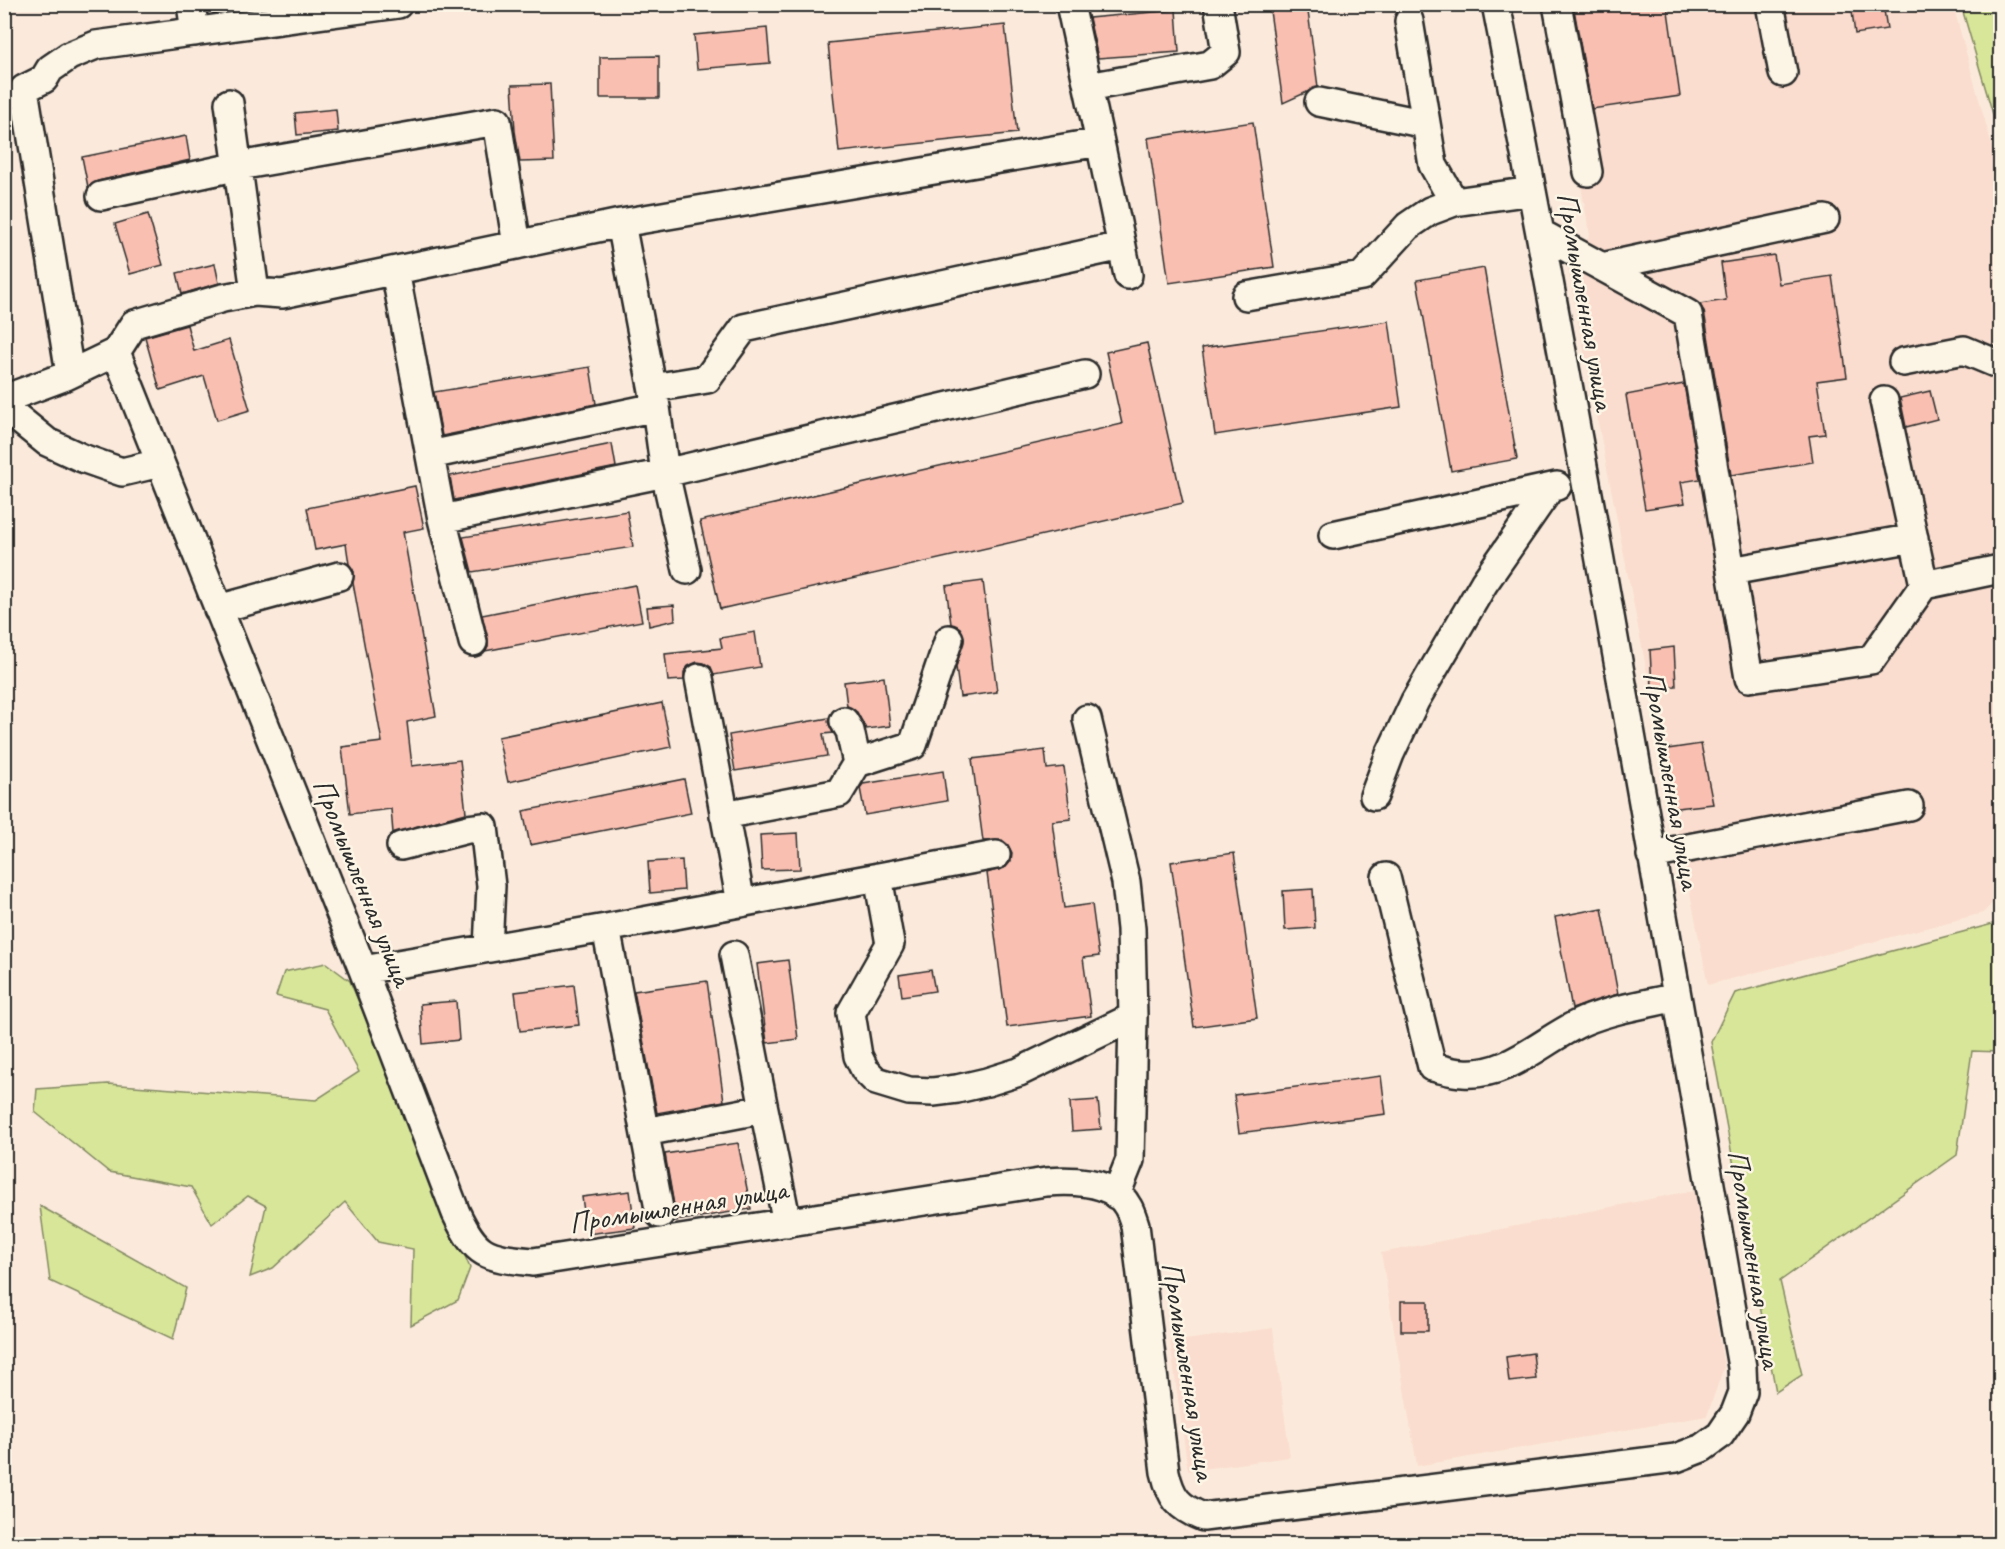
<svg xmlns="http://www.w3.org/2000/svg" width="2005" height="1549" font-family="Caveat,sans-serif">
<style>
.built{fill:#faddce}
.green{fill:#d8e699;stroke:#828862;stroke-width:1.5}
.building{fill:#f9bfb1;stroke:#2b2b2b;stroke-width:1.5}
.lines{fill:none;stroke-linecap:round;stroke-linejoin:round}
.minor-casing{stroke:#2b2b2b;stroke-width:32}
.minor{stroke:#fcf5e5;stroke-width:27}
.labels{text-anchor:middle;dominant-baseline:central;stroke-width:5;stroke-linejoin:round;paint-order:stroke}
.street-label{font-size:30px;fill:#2b2b2b;stroke:#fcf5e5}
</style>
<rect width="100%" height="100%" fill="#fbeadb"/>
<filter id="ink" filterUnits="userSpaceOnUse"><feTurbulence type="fractalNoise" baseFrequency=".0167" numOctaves="2"/><feDisplacementMap in="SourceGraphic" scale="12" xChannelSelector="R" yChannelSelector="G"/><feConvolveMatrix kernelMatrix="1 2 1 2 8 2 1 2 1" color-interpolation-filters="sRGB"/></filter>
<g filter="url(#ink)">
<path class="built" d="M1547 5H1953L2000 175V895L1983 913 1708 985 1568 269 1590 235Z
M1695 1190 1724 1367 1707 1416 1417 1466 1381 1253Z
M1273 1328 1290 1457 1188 1471 1170 1342Z"/>
<path class="green" d="M1961 5H2000V138Z
M2000 922V1052L1972 1051 1957 1155 1780 1281 1802 1375 1776 1392 1711 1042 1735 993Z
M326 963 350 981 470 1268 458 1300 411 1325 413 1249 378 1242 345 1202 273 1268 250 1277 266 1206 248 1196 212 1224 191 1187 109 1172 35 1112 37 1089 108 1084 316 1100 359 1072 325 1009 276 996 284 972Z
M40 1206 186 1288 173 1339 50 1281Z"/>
<path class="building" d="M1269 4H1307L1318 87 1283 103Z
M1573 4H1667L1680 96 1592 109Z
M1851 4H1883L1887 29 1855 34Z
M1176 10 1179 52 1098 58 1089 18Z
M1005 25 1017 133 839 152 828 43Z
M767 28 770 63 697 69 694 35Z
M659 56V98H600V57Z
M550 84 554 161 520 162 515 131 512 85Z
M336 109 338 131 297 135 295 113Z
M1253 122 1274 267 1169 283 1148 138Z
M186 136 190 160 98 181 88 187 82 157Z
M148 214 163 265 130 274 115 224Z
M1774 255 1779 284 1832 276 1847 377 1817 381 1825 434 1809 436 1813 462 1731 475 1704 311 1699 304 1726 300 1721 263Z
M215 264 219 283 182 294 177 273Z
M1484 268 1517 459 1451 471 1417 280Z
M1389 321 1401 407 1215 435 1202 348Z
M187 325 194 351 229 340 250 410 217 420 204 376 160 390 145 337Z
M1147 343 1183 503 720 609 700 521 1122 424 1106 352Z
M590 367 596 404 442 436 434 392Z
M1684 384 1700 479 1681 482 1685 503 1645 509 1626 395Z
M1930 391 1937 419 1906 427 1900 398Z
M612 444 616 467 454 500 450 476Z
M415 486 424 528 403 532 436 716 407 722 412 766 460 760 466 813 393 833 391 809 350 814 342 747 382 742 353 583 354 572 349 564 346 544 315 550 307 508Z
M627 511 633 547 472 572 463 537Z
M983 581 997 692 960 697 956 667 964 637 960 628 951 624 946 586Z
M635 585 642 621 485 651 488 646V639L482 615Z
M674 605 675 620 649 626 647 607Z
M755 632 760 667 714 675 711 667 704 663 697 662 688 666 684 672V680L668 681 665 654 722 648 720 638Z
M1674 647 1676 686 1652 687 1650 650Z
M884 677 890 726 866 729 857 712 847 706 844 682Z
M662 703 671 747 508 782 498 737Z
M829 718 828 722 833 733 823 734 827 756 735 771 729 735Z
M1701 744 1713 804 1668 809 1661 750Z
M1045 750 1047 769 1064 767 1071 819 1052 821 1064 908 1092 904 1099 956 1083 958 1091 1016 1007 1027 987 873 1006 867 1011 861 1012 853 1008 845 1002 840 983 841 972 759Z
M943 771 947 801 865 815 860 788 863 784Z
M684 779 691 813 530 845 523 811Z
M798 833 800 869 762 870 760 835Z
M1234 853 1257 1018 1194 1027 1171 862Z
M682 860 684 890 650 893 648 862Z
M1313 889 1315 928 1285 930 1283 891Z
M1602 908 1618 994 1572 1009 1555 917Z
M788 960 798 1039 767 1043 757 964Z
M931 970 935 991 902 996 899 975Z
M707 981 724 1101 657 1113 634 991Z
M574 985 579 1025 520 1031 515 992Z
M456 1001 459 1040 423 1044 420 1004Z
M1381 1076 1386 1114 1239 1133 1234 1095Z
M1098 1100 1101 1129 1072 1131 1070 1102Z
M738 1143 751 1209 674 1221 675 1211 665 1154Z
M630 1191 635 1228 587 1234 582 1197Z
M1401 1301H1428V1331H1401Z
M1533 1353 1536 1379 1509 1382 1506 1357Z"/>
<g class="lines">
<g class="minor-casing">
<path id="minor" d="M191 4 195 32
M1557 4 1588 172
M1770 4 1783 73
M1409 21 1433 165 1454 202
M1088 87 1210 65 1226 52 1218 4
M24 89 44 79 50 69 69 56 96 45 398 4
M24 89 70 374
M1319 102 1426 124
M229 103 255 292
M1100 142 1128 275
M101 196 239 166 497 121 517 245
M1540 233 1688 314 1749 678 1871 660 1924 585 2000 569
M1602 267 1825 219
M395 271 442 519 473 642
M1246 296 1362 276 1408 226 1430 211 1454 202 1532 191
M116 352 363 970 456 1213C477 1257 486 1257 533 1262L1046 1182C1072 1180 1114 1180 1128 1207 1131 1212 1133 1219 1135 1225L1165 1472C1171 1498 1178 1507 1203 1517L1676 1458 1702 1448 1720 1435 1735 1413 1743 1392 1742 1367C1662 913 1585 458 1496 4
M116 352 134 324 223 298 255 292 282 294 621 223
M1903 362 1964 350 2000 365
M653 388 707 379 744 328 1122 246
M4 399 66 376 116 352
M1884 401 1924 585
M4 407 47 442 82 458 122 472 160 463
M430 455 656 407
M442 519 665 473 1085 374
M1333 535 1557 486
M687 570 665 473 656 407 621 223 1100 142 1070 4
M1731 571 1914 538
M218 609 339 576
M699 678 741 903
M1087 719 1126 882 1131 929 1133 1017
M844 721 850 731 857 763
M1374 796 1390 754 1415 701 1484 583 1550 488
M724 815 839 793 857 763 913 745 949 639
M401 846 468 829 484 827 491 886 488 948
M1651 855 1909 806
M878 877 890 944 851 1013 858 1056 865 1070 876 1081 909 1091 933 1092 957 1089 987 1082 1019 1072 1133 1017 1130 1160 1116 1195
M1386 877 1432 1067C1442 1069 1453 1073 1463 1073 1510 1077 1544 1038 1584 1021 1613 1009 1646 1004 1677 997
M606 928 660 1214
M734 955 764 1109
M363 970 606 928 996 855
M645 1132 764 1109 787 1223"/>
</g>
<use href="#minor" class="minor"/>
</g>
</g>
<g class="labels">
<g class="street-label">
<text transform="translate(1586 301) rotate(80)">Промышленная улица</text>
<text transform="translate(1672 780) rotate(80)">Промышленная улица</text>
<text transform="translate(363 882) rotate(68)">Промышленная улица</text>
<text transform="translate(678 1206) rotate(-9)">Промышленная улица</text>
<text transform="translate(1755 1259) rotate(81)">Промышленная улица</text>
<text transform="translate(1189 1371) rotate(81)">Промышленная улица</text>
</g>
</g>
<rect width="2005" height="1549" fill="none" stroke="#fcf5e5" stroke-width="24"/>
<rect x="12" y="12" width="1981" height="1525" fill="none" stroke="#2b2b2b" stroke-width="2" filter="url(#ink)"/>
</svg>
